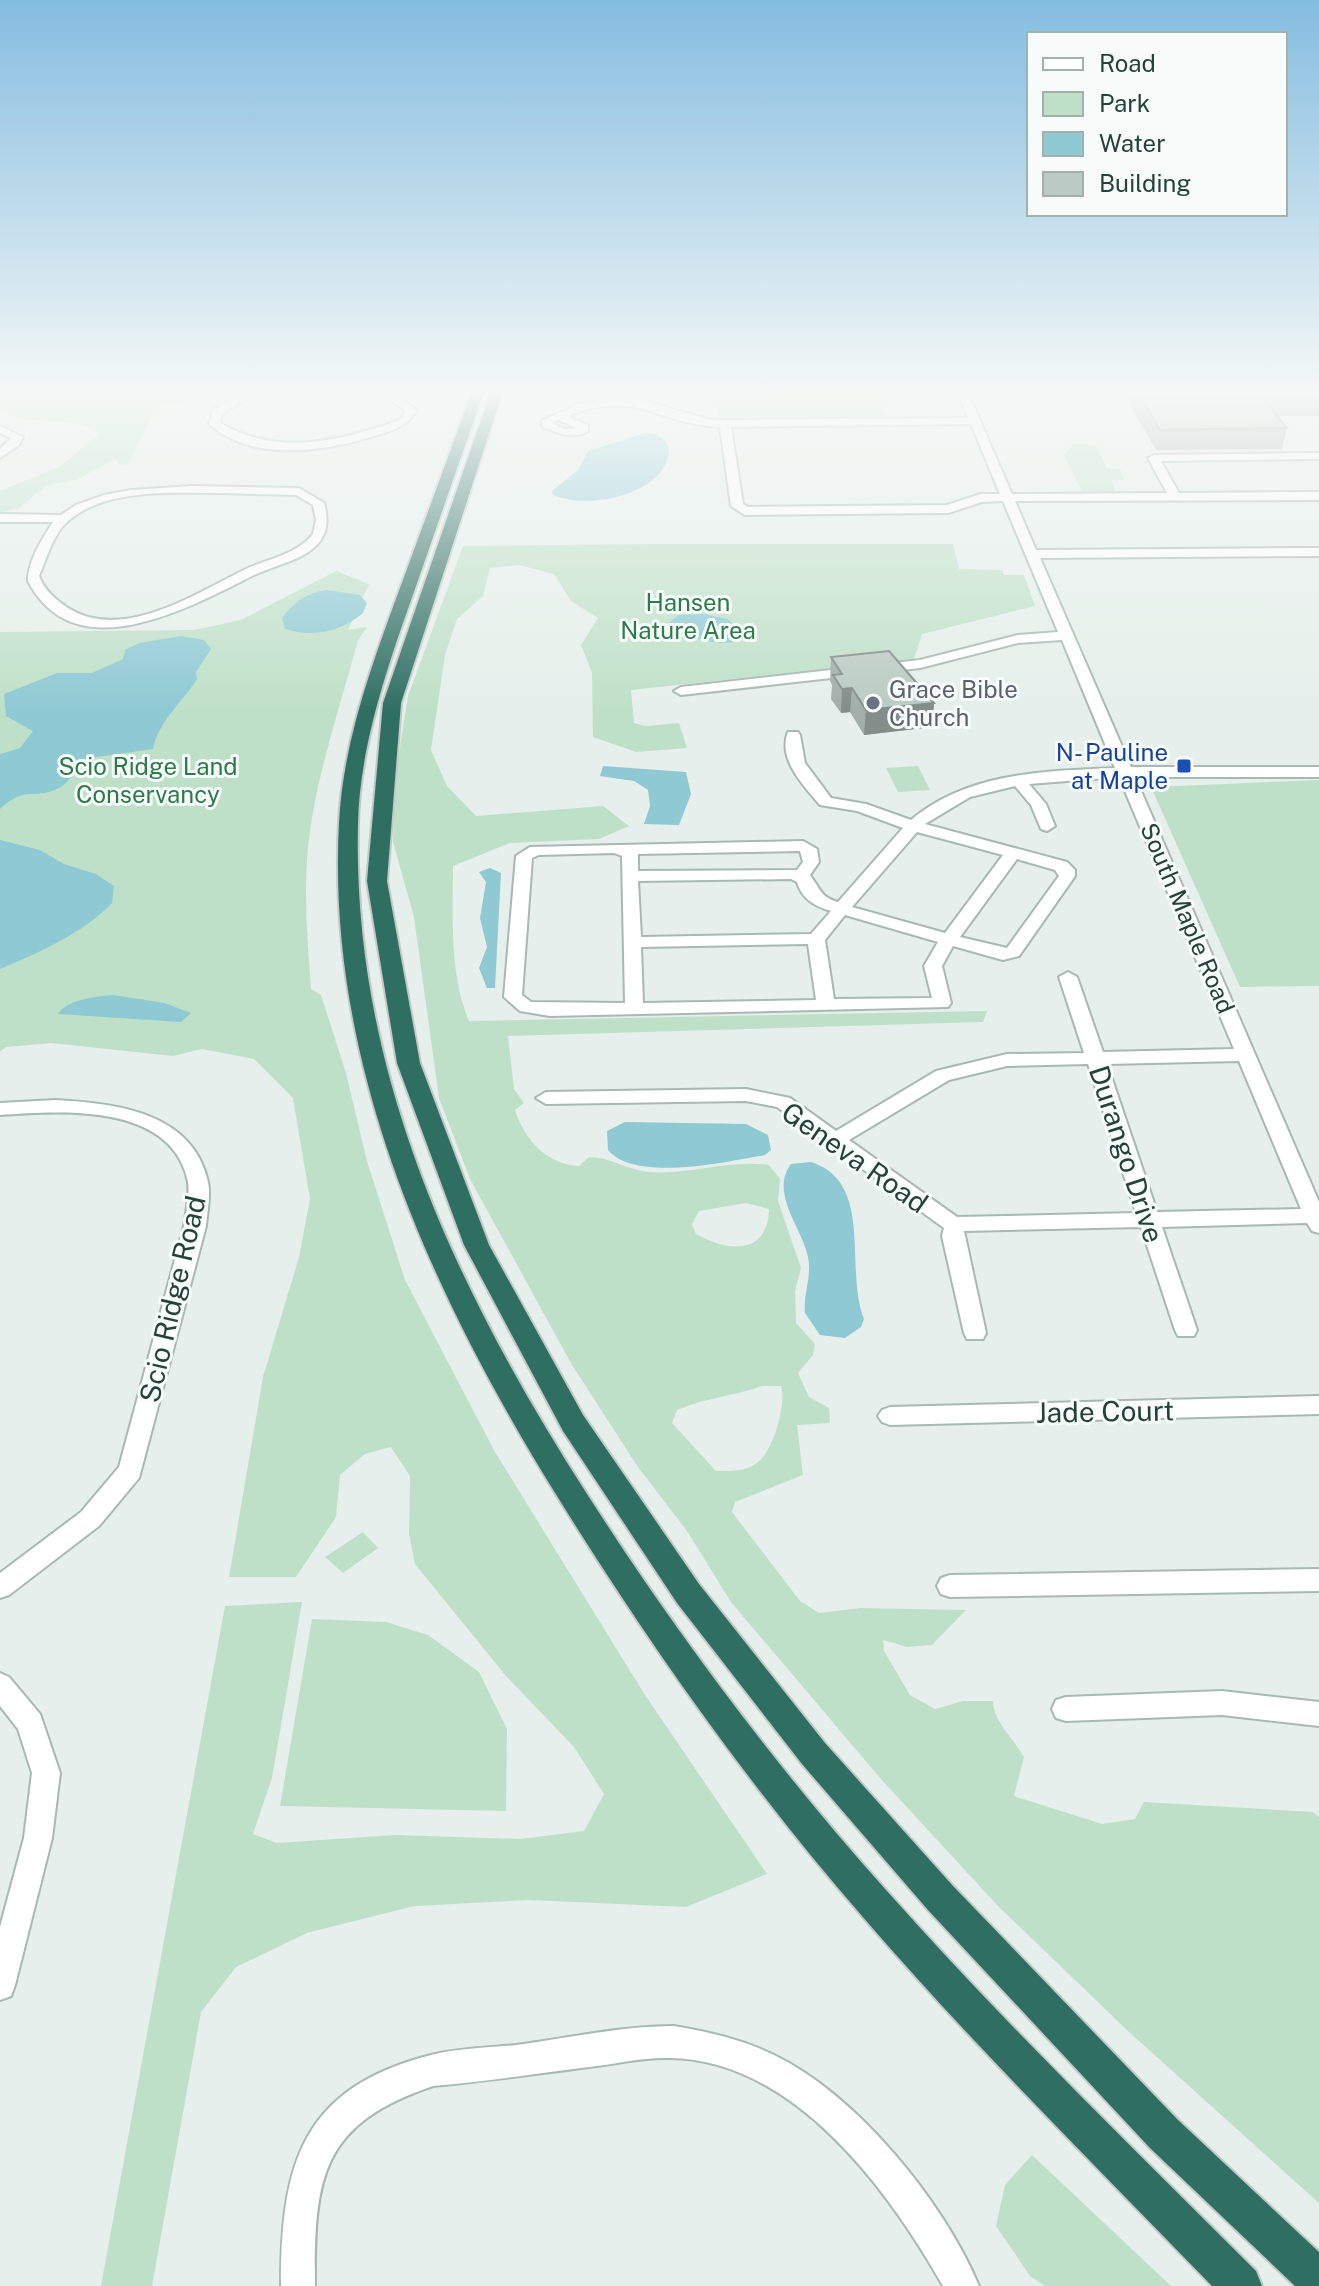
<svg xmlns="http://www.w3.org/2000/svg" width="1319" height="2286" font-family="'Public Sans',sans-serif">
<style>
.green{fill:#bfe0c8;fill-rule:evenodd}
.water{fill:#8ec9d4}
.lines{fill:none;stroke-linecap:round;stroke-linejoin:round}
.stream{stroke:#8ec9d4;stroke-width:3}
.minor-casing{stroke:#a8b8b2;stroke-width:4}
.highway-casing{stroke:#c2cac8;stroke-width:4}
.minor{fill:#fff;fill-rule:evenodd}
.highway{fill:#2f6f62;fill-rule:evenodd}
.wall{fill:#a1aea9}
.shaded-wall{fill:#838d89}
.building{fill:#bbcac4;stroke:#838d89;stroke-width:2}
.worship-dot{fill:#6b7280;stroke:#f7fbf9;stroke-width:3}
.transit-dot{fill:#1a4fb4;stroke:#f7fbf9;stroke-width:3}
.labels{text-anchor:middle;dominant-baseline:central;stroke-width:6;stroke-linejoin:round;paint-order:stroke}
.far-park-label{font-size:24px;fill:#2d7a4b;stroke:#f7fbf9}
.far-worship-label{font-size:24px;fill:#5b616d;stroke:#f7fbf9;text-anchor:start}
.far-transit-label{font-size:24px;fill:#164399;stroke:#f7fbf9;text-anchor:end}
.far-street-label{font-size:24px;fill:#24423a;stroke:#f7fbf9}
.street-label{font-size:28px;fill:#24423a;stroke:#f7fbf9}
</style>
<rect width="100%" height="100%" fill="#e6efeb"/>
<path class="green" d="M516 391H947L950 397 880 398 886 416 718 417 716 397 514 399Z
M24 395 51 400 192 397 186 403 158 405 128 464 120 465 116 459 76 480 47 485 20 507 0 513V491L59 467 98 435C83 416 42 423 20 419 9 417 8 410 0 408V401Z
M1074 444 1096 445 1106 468 1120 469 1125 480H1111L1116 491H1082L1064 455Z
M651 544H953L959 569 1002 570 1004 575H1024L1035 606 922 634 914 659 631 690 634 723 646 726 679 723 687 748 636 752 593 737 592 673 581 645 598 618 571 601 554 574 519 565 490 568 483 596 457 619 445 655 431 750 447 786 476 816 603 806 629 826 599 839 510 843 453 866C453 916 449 974 469 1021L987 1011 983 1022 508 1036 514 1089 524 1103 515 1110C525 1141 547 1164 579 1166L589 1157C610 1157 628 1170 649 1172 690 1175 730 1159 769 1165L780 1179 778 1201 801 1268 795 1291 796 1323 815 1344 813 1355 798 1373 809 1397 829 1408 830 1423 797 1425 803 1475 735 1502 732 1512 800 1601 819 1613 861 1608 966 1610 932 1645 907 1647 883 1640 884 1651 910 1695 935 1709 963 1701H993C994 1723 1013 1737 1024 1757L1014 1796 1102 1824 1135 1819 1144 1802 1313 1812 1319 1817V2203L1129 2032 998 1906 880 1778 731 1602 687 1531 638 1467 572 1365 470 1179 439 1098 414 917 393 842 395 778 408 696 463 546ZM746 1203 769 1209C768 1257 726 1251 696 1234L692 1224 699 1211ZM762 1386H781C787 1403 773 1451 758 1462 746 1472 730 1471 716 1471L672 1423 677 1410C705 1398 734 1396 762 1386Z
M336 571 369 584 348 630 367 627 358 640C339 712 312 786 307 860 304 903 308 946 311 989L321 995 346 1073 367 1161 405 1280 495 1452 645 1695 767 1874 686 1907 529 1900 415 1906 307 1933 236 1967 201 2012 152 2286H101L225 1606 302 1602 272 1778 253 1834 277 1843 395 1835 520 1839 584 1831 604 1794 574 1747 506 1676 415 1564 409 1534 410 1476 391 1447 365 1454 340 1475 336 1517 296 1577H229L263 1377 299 1257 310 1199 293 1098 254 1059 202 1049 173 1056 51 1043 6 1047 0 1052V632L194 630 241 620Z
M918 766 930 790 898 792 886 768Z
M1319 780V986L1240 987 1151 787Z
M363 1532 378 1548 343 1573 325 1557Z
M312 1619 386 1622 428 1635 479 1672 507 1729 506 1811 280 1806Z
M1032 2155 1171 2286H1045L1030 2276 996 2226 1005 2185Z"/>
<path class="water" d="M645 433C659 434 668 439 669 453 662 496 587 510 553 495L552 491 578 470 588 451Z
M326 590 360 595 367 603 363 613C340 632 313 638 285 629L282 618C294 602 306 593 326 590Z
M702 614 728 619 748 637C724 650 688 639 668 623L679 615Z
M181 636 204 640 211 649 196 672 197 679C182 703 159 720 153 749L83 759C76 769 70 782 59 788 35 801 26 784 0 809V754L20 748 33 731 6 716 4 694 57 673H92L123 659 125 650 139 643Z
M603 766 686 772 691 794 679 825 644 824 650 806 648 790 634 781 600 776Z
M0 840 40 850 64 864 96 874 114 886 112 903C82 934 40 952 0 969Z
M490 868 501 873 495 988H487L479 968 487 947 480 918 486 882 479 872Z
M113 995 165 1003 191 1013 181 1022 58 1014C66 1000 97 996 113 995Z
M625 1122 746 1124 768 1135 771 1150 765 1155C729 1161 635 1183 608 1150L607 1131Z
M811 1162C875 1182 844 1270 864 1319L861 1327 845 1338 820 1335 805 1313C803 1294 812 1277 808 1257 803 1229 769 1193 791 1164Z"/>
<g class="lines">
<path class="stream" d="M668 398 695 391"/>
<g class="minor-casing">
<path id="minor" d="M246 391H259L222 414 220 423C278 457 340 441 400 420L406 411 377 391H389L417 410C406 428 391 431 371 437 320 452 252 462 209 424L213 410Z
M957 391H967L1012 494 1167 493 1148 458 1154 455 1319 453V459L1161 461 1179 493 1319 492V500L1015 501 1036 550 1319 548V556L1040 558 1131 767H1319V777H1135L1319 1202V1233L1312 1231 1307 1223 1162 1227 1197 1330 1194 1336H1178L1175 1330 1141 1227 964 1231 986 1333 983 1339H967L964 1333 942 1236 944 1228 777 1107 746 1101 546 1104 536 1098 546 1092 746 1089 790 1098 836 1131 936 1071 1007 1054 1084 1053 1059 977 1068 972 1077 977 1103 1052 1234 1049 1119 777 1029 784 1046 804 1055 826 1047 831 1041 829 1031 805 1015 786 970 797 925 824 1067 862 1075 870V876L1019 956 1003 960 953 946 942 966 951 1003 948 1007 550 1016 520 1011 504 997 516 856 530 847 803 841 817 849 819 862 810 875C820 888 820 897 838 902L903 828 857 811 820 805C804 786 777 759 788 732H798L800 735 805 763 831 798 866 804 911 820C968 772 1045 771 1115 768L1062 640 1018 643 920 668 681 695 674 691 681 687 920 660 1018 635 1058 632 1003 501 982 502 948 513 745 515 731 506 720 427C655 424 639 388 567 416L588 425V431C573 440 558 433 543 427L541 421 577 405 617 398 641 400 712 420 968 418ZM558 420 577 428 565 429 552 423ZM971 424 1000 494H981L947 505 748 507 743 504 731 427ZM917 832 1003 855 945 933 852 907ZM800 851 803 862 797 870 638 871V854ZM614 853 622 856 625 1003 531 1002 522 995 532 858 539 855ZM1017 859 1055 870 1059 876 1007 948 960 937ZM791 879 797 882C802 899 814 906 831 911L811 934 641 937 638 881ZM845 915 938 942 924 966 932 998 834 999 825 940ZM808 944 816 1000 643 1003 641 947ZM1239 1061 1301 1209 1157 1212 1107 1064ZM1088 1064 1136 1213 957 1217 849 1140 949 1080 1007 1066Z
M0 426 23 437 19 445 0 458V449L11 438 0 433Z
M191 486 299 488 324 503C331 529 324 544 300 557 285 564 269 568 254 575 190 607 75 672 28 581 27 563 43 537 53 522H0V514L61 515 76 505 104 495 131 490ZM221 493 296 495 313 505 316 520 313 534C297 554 271 558 248 568 198 592 123 643 68 608 56 600 44 590 39 576 46 560 52 538 64 525 101 487 173 493 221 493Z
M55 1100C115 1103 193 1112 208 1182 211 1196 207 1212 206 1226L139 1478 99 1526 9 1595 0 1598V1573L81 1512 119 1467 184 1226C186 1212 190 1196 188 1182 172 1102 61 1111 0 1115V1103Z
M1319 1396V1414L890 1425 882 1422 878 1416 882 1410 890 1407Z
M1319 1569V1591L950 1597 941 1594 937 1586 941 1578 950 1575Z
M0 1673 9 1677 40 1714 60 1773 52 1838 15 1985 11 1996 0 2000V1927L24 1838 32 1773 18 1729 0 1706Z
M1222 1691 1319 1702V1726L1222 1715 1066 1721 1056 1718 1052 1709 1056 1700 1066 1697Z
M674 2026C709 2032 741 2039 774 2055 857 2095 944 2202 979 2286H943C888 2189 793 2059 669 2058 645 2057 620 2063 597 2066 542 2073 488 2081 433 2086 321 2124 314 2177 315 2286H281C281 2165 301 2088 431 2055 458 2048 488 2048 516 2045 568 2038 622 2026 674 2026Z"/>
</g>
<g class="highway-casing">
<path id="highway" d="M472 391H484C461 457 438 523 415 589 389 662 359 747 358 825 352 1071 456 1290 587 1494 676 1633 776 1767 886 1890 1004 2023 1131 2146 1256 2271L1262 2286H1212C1094 2164 973 2045 862 1916 749 1786 648 1643 557 1496 432 1294 326 1066 339 823 343 742 372 664 400 588 424 523 448 457 472 391Z
M491 391H503L401 703 387 881 420 1063 489 1245 583 1415 699 1584 825 1743 953 1886 1178 2120 1319 2252V2286H1295L1150 2148 928 1910 802 1764 677 1603 563 1431 464 1245 397 1063 367 881 383 703Z"/>
</g>
<use href="#minor" class="minor"/>
<use href="#highway" class="highway"/>
</g>
<path class="wall" d="M1132 391H1319V416H1277L1287 428 1282 449 1156 450 1129 404Z
M831 657 934 703 932 727 864 735 850 712 841 713 831 699 832 685 830 681Z"/>
<path class="shaded-wall" d="M852 688 850 712 841 713 842 689Z
M934 703 932 727 864 735 866 710Z"/>
<path class="building" d="M1137 391H1319V396H1261L1287 428 1160 430Z
M889 651 934 703 866 710 852 688 842 689 833 675 842 674 831 657Z"/>
<linearGradient id="sky" x2="0" y2="1"><stop stop-color="#84bce0"/><stop offset="0.55" stop-color="#f4f8f6"/><stop offset="1" stop-color="#f4f8f6" stop-opacity="0"/></linearGradient>
<rect width="1319" height="711" fill="url(#sky)"/>
<circle class="worship-dot" cx="873" cy="703" r="8"/>
<rect class="transit-dot" x="1176" y="758" width="16" height="16" rx="4"/>
<g class="labels">
<g class="far-park-label">
<text x="688" y="602">Hansen<tspan x="688" dy="28">Nature Area</tspan></text>
<text x="148" y="766">Scio Ridge Land<tspan x="148" dy="28">Conservancy</tspan></text>
</g>
<g class="far-worship-label">
<text x="889" y="689">Grace Bible<tspan x="889" dy="28">Church</tspan></text>
</g>
<g class="far-transit-label">
<text x="1168" y="752">N- Pauline<tspan x="1168" dy="28">at Maple</tspan></text>
</g>
<g class="far-street-label">
<text transform="translate(1188 918) rotate(67)">South Maple Road</text>
</g>
<g class="street-label">
<text transform="translate(1127 1154) rotate(72)">Durango Drive</text>
<text transform="translate(855 1157) rotate(35)">Geneva Road</text>
<text transform="translate(172 1299) rotate(-77)">Scio Ridge Road</text>
<text transform="translate(1105 1411) rotate(-1)">Jade Court</text>
</g>
</g>
<rect x="1027" y="32" width="260" height="184" fill="#f7fbf9" stroke="#a3b1ad" stroke-width="2"/>
<rect x="1043" y="58" width="40" height="12" fill="#ffffff" stroke="#a3b1ad" stroke-width="2"/>
<text x="1099" y="72" font-size="24" fill="#24423a">Road</text>
<rect x="1043" y="92" width="40" height="24" fill="#bfe0c8" stroke="#a3b1ad" stroke-width="2"/>
<text x="1099" y="112" font-size="24" fill="#24423a">Park</text>
<rect x="1043" y="132" width="40" height="24" fill="#8ec9d4" stroke="#a3b1ad" stroke-width="2"/>
<text x="1099" y="152" font-size="24" fill="#24423a">Water</text>
<rect x="1043" y="172" width="40" height="24" fill="#bbcac4" stroke="#a3b1ad" stroke-width="2"/>
<text x="1099" y="192" font-size="24" fill="#24423a">Building</text>
</svg>
